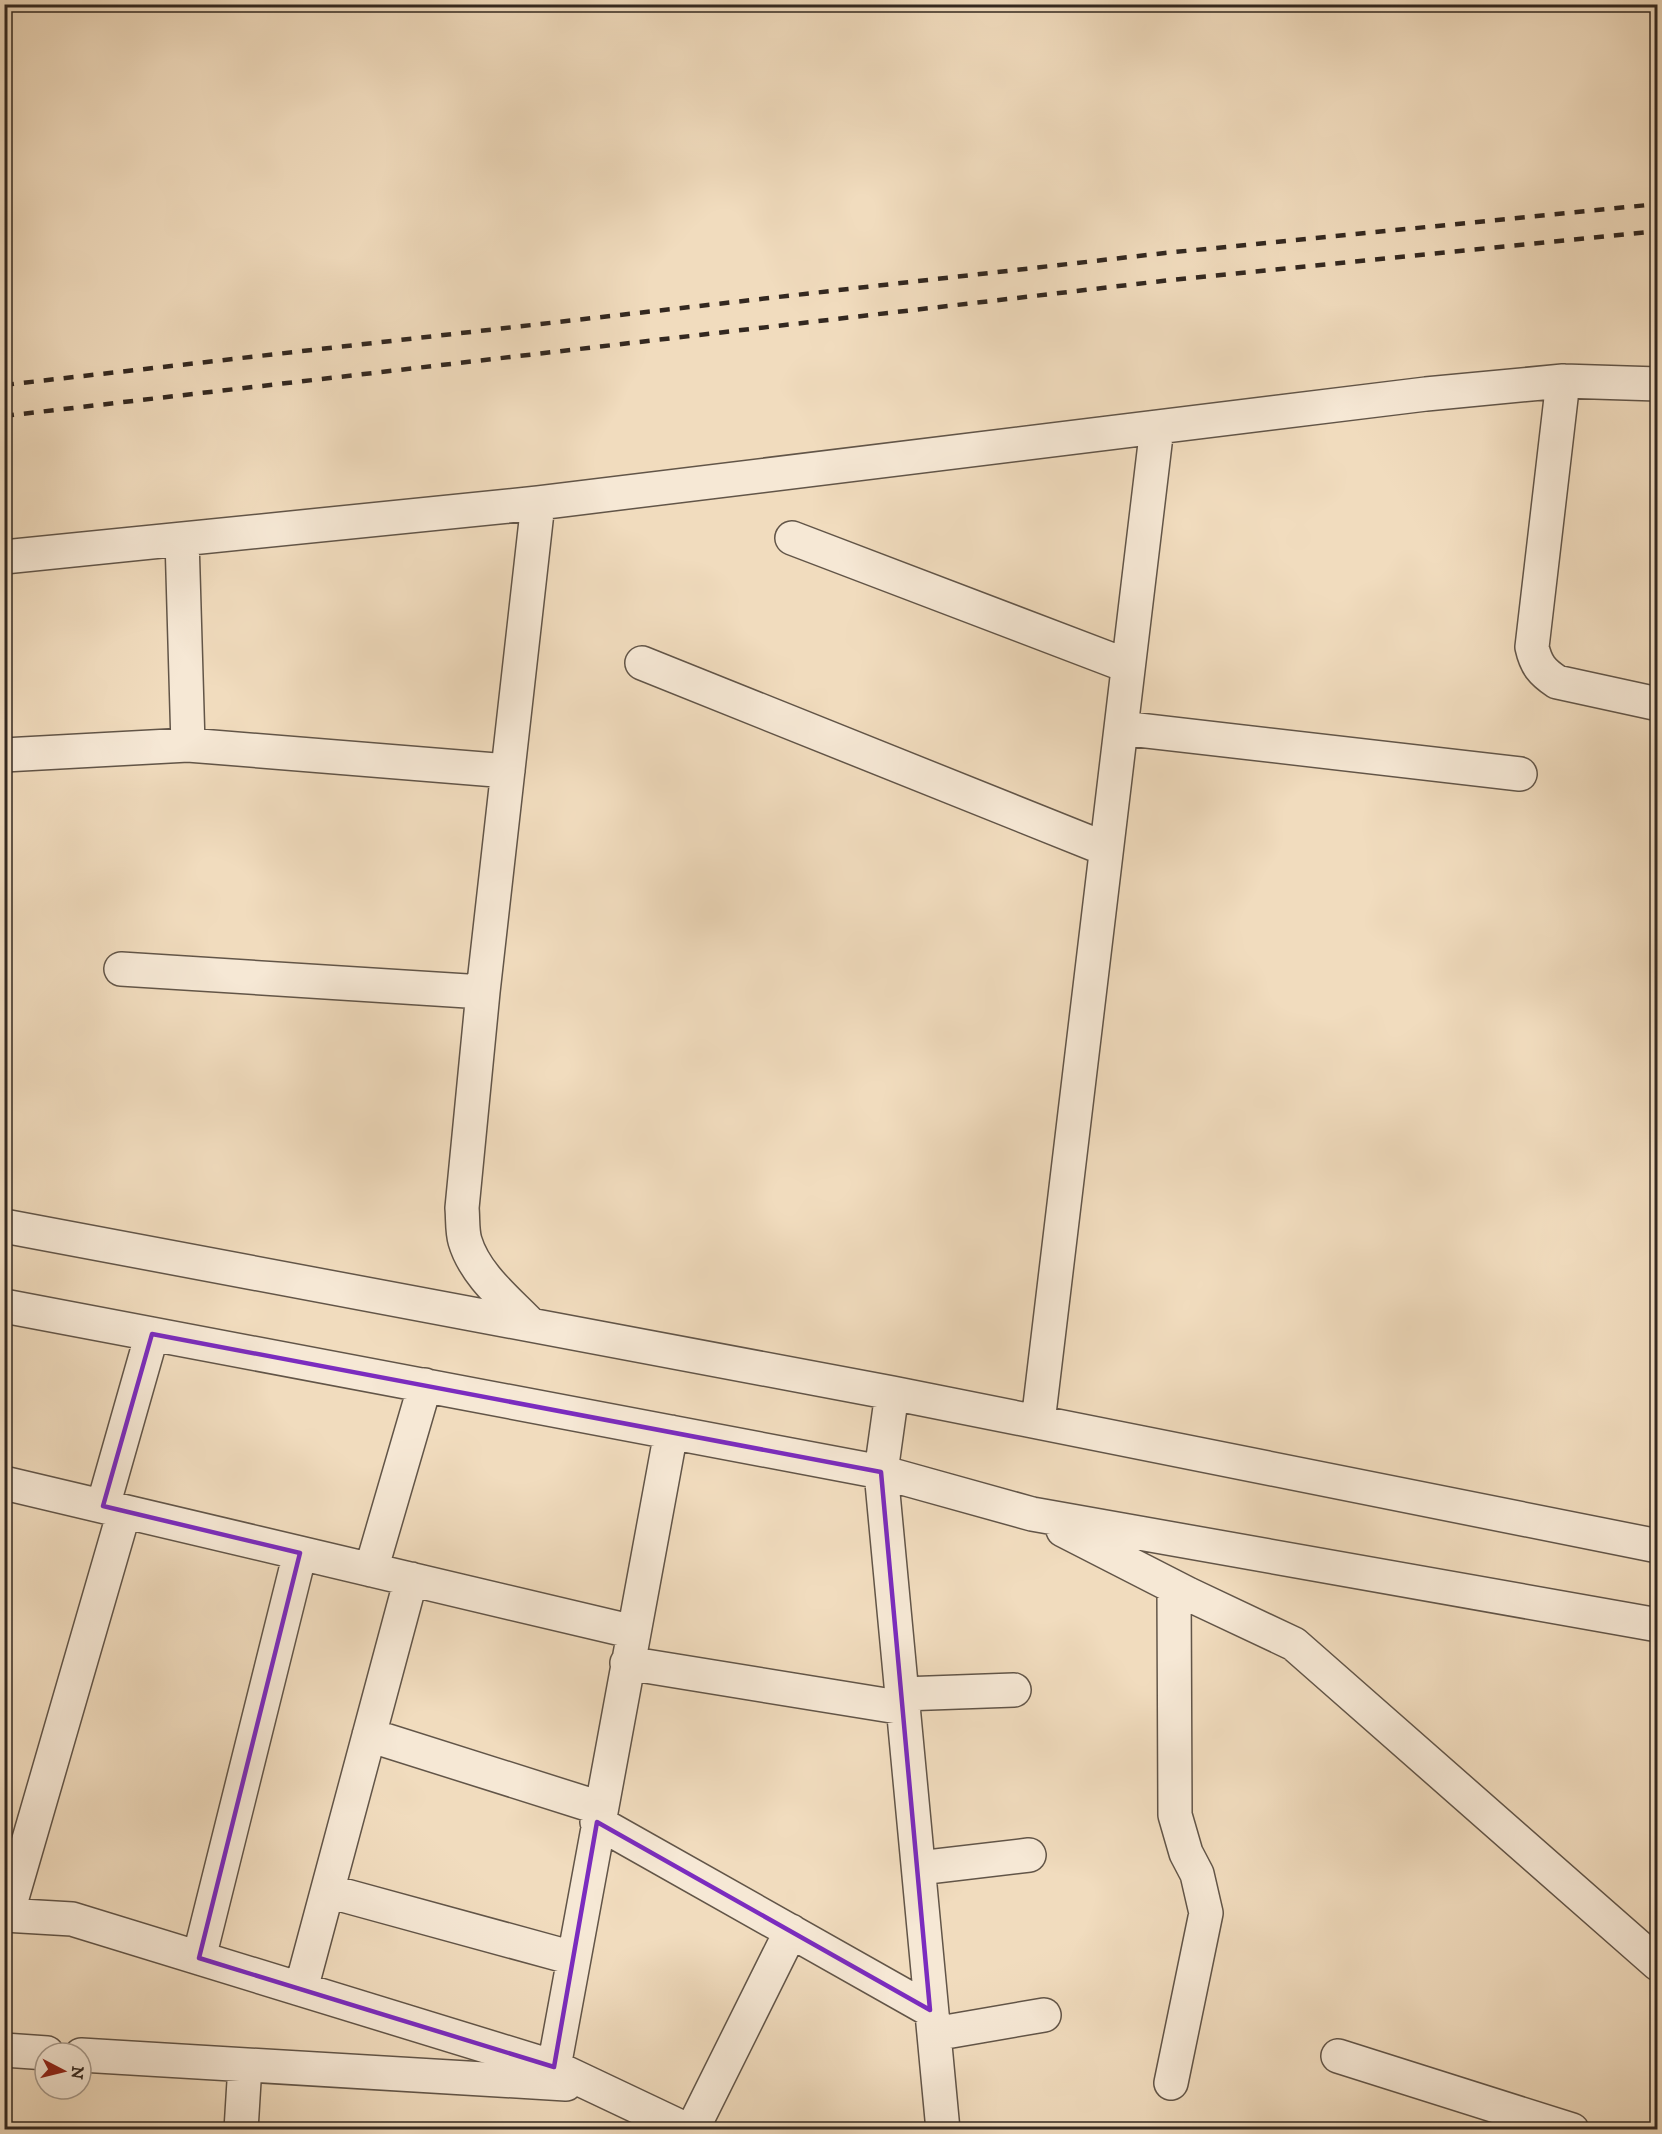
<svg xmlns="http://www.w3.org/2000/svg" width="1662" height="2134" font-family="'IM FELL DW Pica',serif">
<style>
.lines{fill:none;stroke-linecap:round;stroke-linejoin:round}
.street-casing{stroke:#625548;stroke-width:36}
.street{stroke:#f6e8d5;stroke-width:33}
.rail{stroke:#332820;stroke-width:4.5;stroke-dasharray:10 10;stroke-linecap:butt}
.marked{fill:none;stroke:#7b2cbf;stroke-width:4.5;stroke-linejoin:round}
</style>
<rect width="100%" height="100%" fill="#f1dcbe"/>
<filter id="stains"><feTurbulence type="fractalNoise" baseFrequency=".00333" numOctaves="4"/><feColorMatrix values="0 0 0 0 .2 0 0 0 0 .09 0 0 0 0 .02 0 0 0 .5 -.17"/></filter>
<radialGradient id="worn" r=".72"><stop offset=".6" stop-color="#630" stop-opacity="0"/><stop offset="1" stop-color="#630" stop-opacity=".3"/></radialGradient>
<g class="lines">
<g class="street-casing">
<path id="street" d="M1563 381 1532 647C1536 665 1542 672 1557 682L1658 704
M792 538 1128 666
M182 539 188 745
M4 557 538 503 1426 394 1563 381 1658 384
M642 663 1106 849
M1121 728 1520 774
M4 755 188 745 508 771
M121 969 483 992
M4 1226 892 1393 1658 1546
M4 1306 881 1472 1032 1514 1658 1625
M531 1325C507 1300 475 1275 465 1241 462 1231 463 1219 462 1208L483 992 538 503
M892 1393 881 1472 943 2130
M1038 1422 1157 427
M4 1483 634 1632
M103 1506 152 1334
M1063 1530 1188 1594 1294 1644 1658 1964
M371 1570 425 1385
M627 1663 904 1708
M902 1694 1014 1690
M369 1735 600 1808
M597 1822 930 2010
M919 1868 1029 1855
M328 1891 573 1958
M4 1915 72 1919 554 2067 687 2130
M7 1915 124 1512
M199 1958 300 1553
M301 1989 411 1579
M934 2034 1044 2015
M4 2050 47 2053
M81 2055 566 2084
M1338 2056 1572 2130
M554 2067 671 1432
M1171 2083 1206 1913 1197 1874 1186 1853 1175 1815 1174 1587
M241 2130 245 2065
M692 2130 791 1931"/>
</g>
<use href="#street" class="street"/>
<path class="rail" d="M4 385 1165 253 1658 204
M4 416 1171 280 1658 231"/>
</g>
<path class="marked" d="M152 1334 881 1472 930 2010 597 1822 554 2067 199 1958 300 1553 103 1506Z"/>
<rect width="1662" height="2134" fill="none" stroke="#f1dcbe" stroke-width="24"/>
<rect x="6" y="6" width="1650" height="2122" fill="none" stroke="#332820" stroke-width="3"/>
<rect x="12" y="12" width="1638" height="2110" fill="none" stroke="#332820" stroke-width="1.5"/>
<g transform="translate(63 2071) rotate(97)"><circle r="28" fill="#f6e8d5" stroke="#a89b8d" stroke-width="1.5"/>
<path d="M0-4.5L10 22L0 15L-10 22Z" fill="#8f2418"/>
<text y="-9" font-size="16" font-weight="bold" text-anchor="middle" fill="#332820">N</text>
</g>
<rect width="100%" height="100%" filter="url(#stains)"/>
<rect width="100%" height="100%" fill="url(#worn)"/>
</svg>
